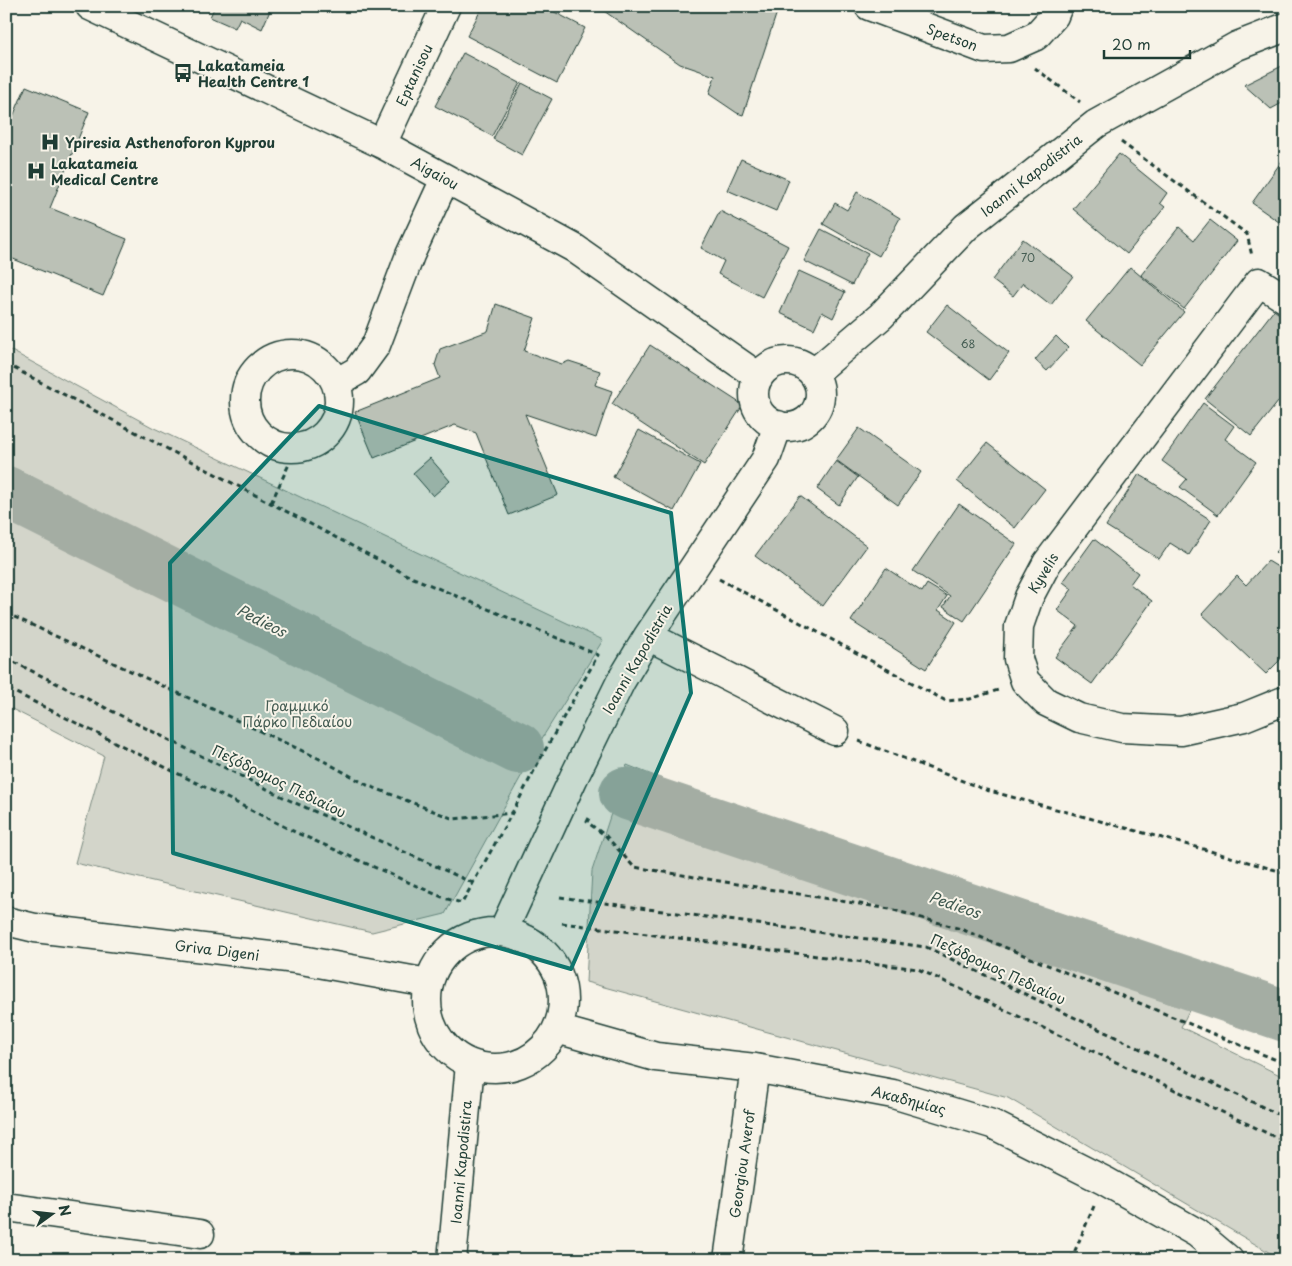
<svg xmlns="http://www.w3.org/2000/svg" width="1292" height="1266" font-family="'Playpen Sans',sans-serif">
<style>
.green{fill:#d3d5ca;stroke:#79897f}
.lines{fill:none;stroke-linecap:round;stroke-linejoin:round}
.river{stroke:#a4ada3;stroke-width:52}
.building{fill:#bbc1b6;stroke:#1f3d34}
.minor-casing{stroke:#1f3d34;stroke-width:31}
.path{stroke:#1f3d34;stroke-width:3;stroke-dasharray:5 4;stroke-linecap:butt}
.minor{stroke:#f7f3e8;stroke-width:28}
.marked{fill:#0f766e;fill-opacity:0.2;stroke:#0f766e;stroke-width:4;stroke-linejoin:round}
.labels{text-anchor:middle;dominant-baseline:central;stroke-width:4;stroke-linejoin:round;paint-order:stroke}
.number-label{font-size:11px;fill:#465e54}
.street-label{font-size:14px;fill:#1f3d34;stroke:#f7f3e8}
.poi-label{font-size:14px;font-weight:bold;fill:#1f3d34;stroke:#f7f3e8;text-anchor:start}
.park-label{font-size:14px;fill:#435b52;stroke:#f7f3e8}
.water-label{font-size:15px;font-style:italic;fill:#405950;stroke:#f7f3e8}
</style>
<rect width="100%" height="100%" fill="#f7f3e8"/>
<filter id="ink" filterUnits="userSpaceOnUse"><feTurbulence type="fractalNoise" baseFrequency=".02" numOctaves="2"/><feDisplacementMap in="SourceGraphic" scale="10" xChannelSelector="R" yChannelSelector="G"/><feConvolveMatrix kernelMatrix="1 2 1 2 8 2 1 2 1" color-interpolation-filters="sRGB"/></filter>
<g filter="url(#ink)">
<path class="green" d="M6 348 152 427 603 640 544 735 445 914 372 932 75 863 104 756 6 706Z
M627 765 1198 992 1181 1027 1286 1078V1260H1282L1008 1098 586 982 592 871Z"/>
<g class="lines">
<path class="river" d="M6 492 518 748
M625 793 1286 1016"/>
</g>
<path class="building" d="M215 6H272L262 29 240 18 235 28 210 17Z
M483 6H543L585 28 557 83 467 36Z
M606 6H779L743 115 737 113 709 94 715 76 680 64 604 11Z
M463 53 520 83 492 136 435 106Z
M1286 64V105L1282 103 1271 109 1244 85Z
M522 83 552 99 522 155 493 139Z
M26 86 89 112 50 208 127 239 103 296 6 256V133Z
M1119 154 1167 193 1160 203 1165 207 1127 254 1073 209Z
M1286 155V227L1252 203Z
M741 159 789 180 776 211 727 190Z
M857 192 900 218 879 256 823 224 835 203 847 210Z
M720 211 788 246 762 297 718 274 724 261 701 248Z
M1210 220 1237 241 1184 309 1141 275 1179 227 1194 240Z
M821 229 868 253 852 285 804 261Z
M1023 239 1073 276 1051 305 1023 283 1013 296 992 280Z
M1130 267 1184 312 1140 365 1086 321Z
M799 271 845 292 833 318 822 312 814 329 780 313Z
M496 304 535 318 524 351 562 364 569 361 600 371 595 385 612 391 596 438 525 414 558 495 509 515 476 433 455 425 374 458 355 412 440 378 435 365 440 349 488 331Z
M947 305 1009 353 989 380 926 332Z
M1274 310 1286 319V392L1251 436 1205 399Z
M1056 336 1068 348 1047 371 1035 360Z
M650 345 743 405 704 465 612 404Z
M1203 403 1234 426 1225 439 1256 462 1218 515 1180 487 1187 479 1162 461Z
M859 428 921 472 898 505 836 460Z
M639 430 700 464 674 511 613 477Z
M987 443 1045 489 1015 528 957 481Z
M430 458 450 481 433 496 413 473Z
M836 461 858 477 839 505 817 489Z
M1139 474 1211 520 1189 555 1170 543 1159 559 1106 526Z
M800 496 867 546 823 606 755 556Z
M959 504 1016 544 964 621 943 607 950 596 913 571Z
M1094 539 1138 573 1130 584 1152 601 1092 684 1055 657 1078 626 1057 610 1072 589 1063 582Z
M1286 540V561L1275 552Z
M1268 561 1286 572V654L1266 674 1202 614 1237 576 1246 585Z
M886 568 922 592 927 584 947 596 938 610 956 622 926 669 851 621Z"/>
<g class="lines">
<g class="minor-casing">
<path id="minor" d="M90 6 382 144 574 248 759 377
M869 6 984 49 1009 48 1036 36 1054 16 1058 6
M382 144 446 6
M1286 299 1259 282 1047 563 1029 597 1019 626 1018 659 1025 681 1046 702 1079 718 1122 728 1181 731 1244 717 1286 700
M245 401a47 47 0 1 1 94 0a47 47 0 1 1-94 0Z
M754 394a33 33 0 1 1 66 0a33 33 0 1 1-66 0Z
M813 374 881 316 966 227 1096 124 1237 46 1286 27
M336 383 357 371 376 345 410 255 445 179
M648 636 835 731
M6 921 35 928 296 959 428 983
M503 931 573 779 621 681 648 636 766 459 778 425
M427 1000a68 68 0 1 1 136 0a68 68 0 1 1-136 0Z
M557 1029 656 1057 755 1068 893 1094 992 1124 1105 1181 1197 1233 1229 1260
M6 1207 200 1234
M452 1260 470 1064
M728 1260 755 1068"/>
</g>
<path class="path" d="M1035 68 1080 102
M1121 142 1247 234 1252 256
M6 364 411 577 598 655 537 765 512 813 462 903 444 898 295 832 6 688
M271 503 296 449
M719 579 946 701 970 699 998 690
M6 613 322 760 367 785 454 819 512 813
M6 658 289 800 473 883
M859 741 986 790 1203 849 1286 873
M589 818 587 822 606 836 634 867 890 909 961 929 1286 1064
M560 897 926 947 1286 1118
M562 923 918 969 1286 1142
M1071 1260 1094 1206"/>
<use href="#minor" class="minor"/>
</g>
</g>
<path class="marked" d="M319 406 671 513 691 693 571 969 173 853 170 563Z"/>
<defs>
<g id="bus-bare" transform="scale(1.5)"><path d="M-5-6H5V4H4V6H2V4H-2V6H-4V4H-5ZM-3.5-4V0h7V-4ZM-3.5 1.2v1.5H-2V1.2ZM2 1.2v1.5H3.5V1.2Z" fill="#1f3d34" stroke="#f7f3e8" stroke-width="2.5" paint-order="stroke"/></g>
<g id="hospital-bare" transform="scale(1.5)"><path d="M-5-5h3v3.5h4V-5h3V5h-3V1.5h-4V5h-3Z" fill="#1f3d34" stroke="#f7f3e8" stroke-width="2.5" paint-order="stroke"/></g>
</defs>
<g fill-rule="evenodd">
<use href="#bus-bare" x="183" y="73"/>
<use href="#hospital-bare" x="50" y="142"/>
<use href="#hospital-bare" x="36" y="171"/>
</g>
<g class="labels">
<g class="number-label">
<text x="1028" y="257">70</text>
<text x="968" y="343">68</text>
</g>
<g class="street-label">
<text transform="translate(952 37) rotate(20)">Spetson</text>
<text transform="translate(414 75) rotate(-65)">Eptanisou</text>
<text transform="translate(435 173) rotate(29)">Aigaiou</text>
<text transform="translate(1031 175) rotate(-38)">Ioanni Kapodistria</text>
<text transform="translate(1043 573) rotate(-59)">Kyvelis</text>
<text transform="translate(637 659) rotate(-60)">Ioanni Kapodistria</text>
<text transform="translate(279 781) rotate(26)">Πεζόδρομος Πεδιαίου</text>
<text transform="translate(217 950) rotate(7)">Griva Digeni</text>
<text transform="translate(998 969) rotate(25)">Πεζόδρομος Πεδιαίου</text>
<text transform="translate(909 1100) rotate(15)">Ακαδημίας</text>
<text transform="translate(461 1162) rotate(-85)">Ioanni Kapodistira</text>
<text transform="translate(742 1164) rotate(-82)">Georgiou Averof</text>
</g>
<g class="poi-label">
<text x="198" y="65">Lakatameia<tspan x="198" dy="16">Health Centre 1</tspan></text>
<text x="65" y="142">Ypiresia Asthenoforon Kyprou</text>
<text x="51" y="163">Lakatameia<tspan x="51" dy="16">Medical Centre</tspan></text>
</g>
<g class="park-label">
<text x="297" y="705">Γραμμικό<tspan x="297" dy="16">Πάρκο Πεδιαίου</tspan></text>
</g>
<g class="water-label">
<text transform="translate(262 620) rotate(27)">Pedieos</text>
<text transform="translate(955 904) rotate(19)">Pedieos</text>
</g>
</g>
<rect width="1292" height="1266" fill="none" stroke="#f7f3e8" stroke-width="25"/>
<rect x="12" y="12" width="1267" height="1241" fill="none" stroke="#1f3d34" stroke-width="2" filter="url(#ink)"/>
<g transform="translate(52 1214) rotate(75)" stroke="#f7f3e8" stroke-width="4" paint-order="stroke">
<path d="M0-4L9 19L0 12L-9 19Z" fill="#1f3d34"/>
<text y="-8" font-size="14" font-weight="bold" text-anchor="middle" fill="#1f3d34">N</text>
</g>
<path d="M1104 50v8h86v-8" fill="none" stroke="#1f3d34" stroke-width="2.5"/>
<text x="1112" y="50" font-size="15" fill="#1f3d34" stroke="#f7f3e8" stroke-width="4" paint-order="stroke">20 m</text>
</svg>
